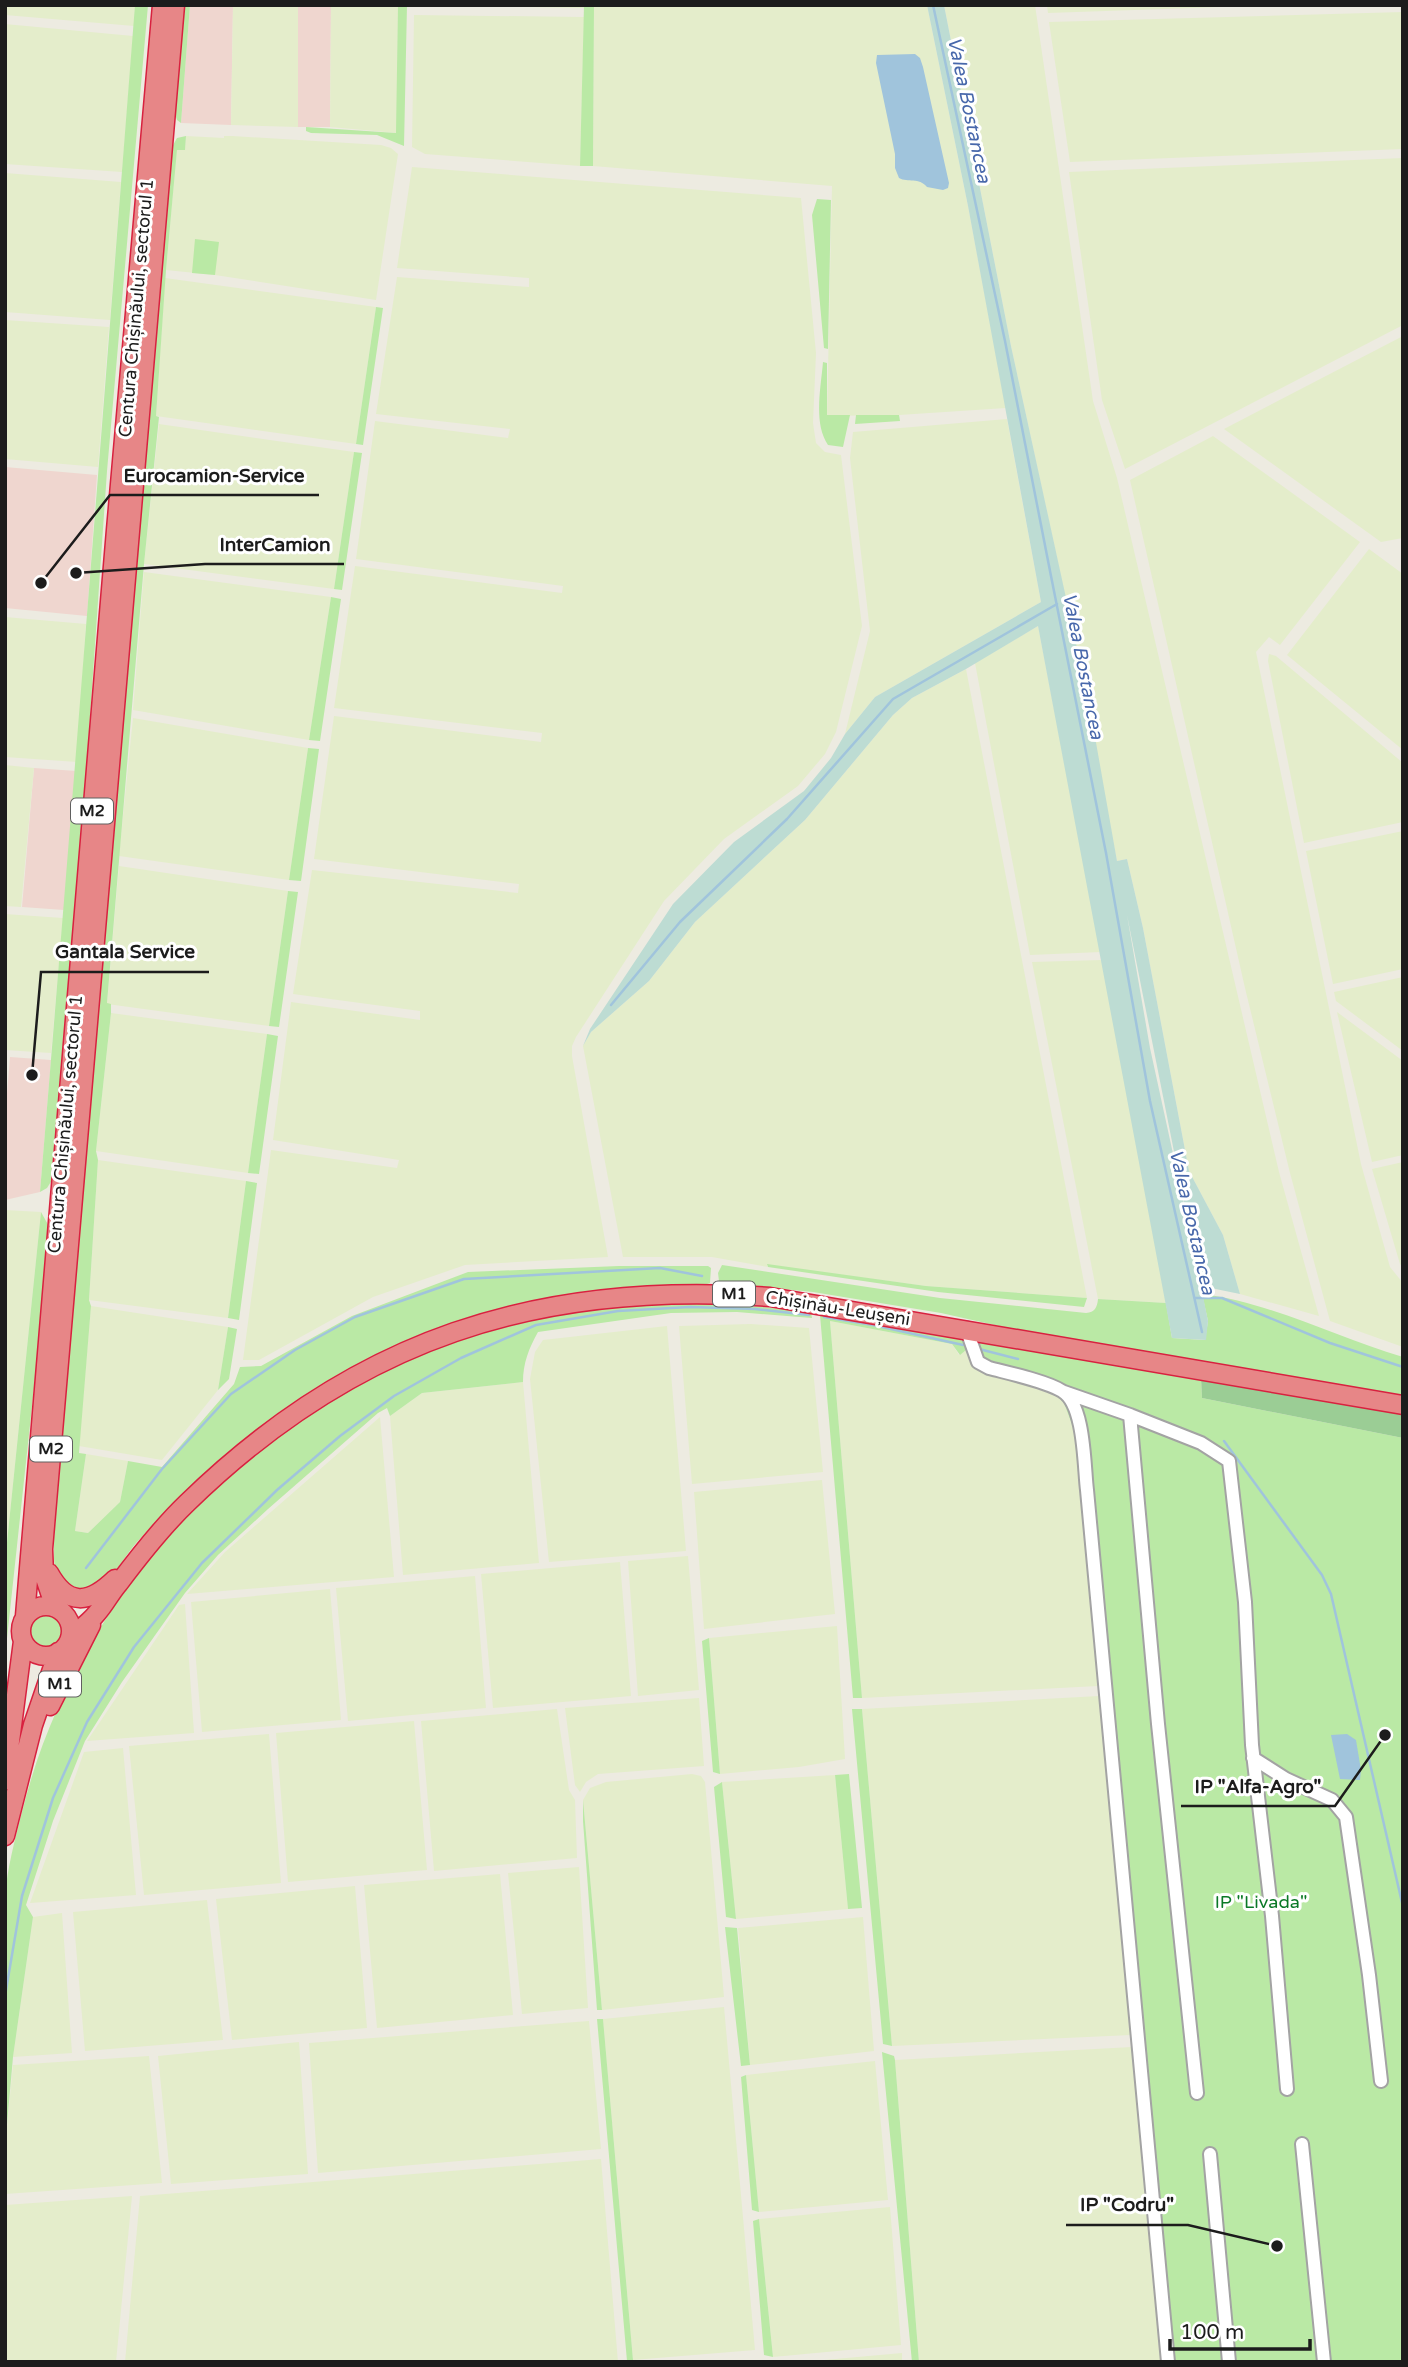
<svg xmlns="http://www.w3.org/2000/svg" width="1408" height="2367" font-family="'Varela Round',sans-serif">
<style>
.commercial{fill:#efd6cf}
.farmland{fill:#e4edcb}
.grass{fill:#bae9a5}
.forest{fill:#9bcd95}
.wetland{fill:#bddcd3;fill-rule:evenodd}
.water{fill:#a0c4dc}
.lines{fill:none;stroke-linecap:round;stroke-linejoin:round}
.stream{stroke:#a0c4dc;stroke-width:2.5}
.minor-casing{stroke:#a3a3a3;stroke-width:16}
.highway-casing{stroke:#d8213f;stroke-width:21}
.minor{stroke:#fff;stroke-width:12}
.highway{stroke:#e78687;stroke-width:18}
.labels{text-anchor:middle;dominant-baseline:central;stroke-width:6;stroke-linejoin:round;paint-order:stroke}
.shield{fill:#fff;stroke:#606060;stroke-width:2}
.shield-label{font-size:16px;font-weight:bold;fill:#1c1c1c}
.street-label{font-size:18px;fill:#1c1c1c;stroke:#fff}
.park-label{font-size:18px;fill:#0a7927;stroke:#fff}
.water-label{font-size:19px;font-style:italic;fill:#4868ab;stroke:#fff}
.leader{fill:none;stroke:#1c1c1c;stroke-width:2.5}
.callout-dot{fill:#1c1c1c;stroke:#fff;stroke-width:2.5}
.callout-label{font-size:19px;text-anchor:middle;font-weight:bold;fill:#1c1c1c;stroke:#fff;stroke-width:6;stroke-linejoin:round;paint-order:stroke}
</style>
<rect width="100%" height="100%" fill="#edebe1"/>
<path class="commercial" d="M190 5H233L231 125 181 123Z
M298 5H331L330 127H298Z
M5 467 97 475 87 616 5 608Z
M34 768 76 771 64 910 22 907Z
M10 1057 51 1060 40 1192 5 1200V1118Z"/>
<path class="farmland" d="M5 5H135L134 26 5 15Z
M233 5H298V127L231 125Z
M331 5H398L397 133 330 127Z
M414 5H584V8Z
M594 5H927L968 206 1006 408 899 415 827 416 832 186 593 166Z
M944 5H1035L1093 401 1117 478 1279 1172 1319 1316 1240 1294 1223 1235 1189 1171 1143 928 1127 859 1117 861 1066 600 1011 346Z
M1047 5H1279L1048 13Z
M1403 12V149L1070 162 1049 22Z
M414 15 584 17 580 166 425 154 412 147Z
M5 24 133 36 122 172 5 164Z
M186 136 224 138V136H232L381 145 391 148 398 154 376 300 215 275 166 270 177 149H185Z
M1403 158V325L1125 469 1102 400 1069 172Z
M412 167 801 198 816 353 813 423 816 443 825 452 841 455 862 626 836 732 825 754 798 786 724 839 664 901 576 1037 572 1046V1056L608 1257 465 1265 373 1297 259 1360H243L271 1150 397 1168 399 1160 273 1140 291 1002 420 1020V1011L293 994 312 870 518 893 519 884 314 859 334 716 541 742 542 733 334 708 355 566 562 593 563 586 356 559 375 421 508 438 510 429 376 414 397 277 529 287V278L397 268Z
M5 173 121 182 110 320 5 312Z
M165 278 376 307 356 444 156 416Z
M5 320 109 327 98 467 5 459Z
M1403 336V538L1381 542 1224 429Z
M1007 419 1041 602 875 697 845 734 870 631 850 458 853 432Z
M159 424 354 452 334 589 144 564Z
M1213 436 1360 542 1280 645 1269 637 1256 652 1361 1164 1390 1267 1403 1283V1347L1330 1321 1290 1173 1245 988 1130 480Z
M1369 549 1403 574V750L1287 655Z
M144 572 331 597 309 740 133 710Z
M5 617 86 624 77 762 5 757Z
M1038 626 1101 952 1030 955 975 663Z
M1269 654 1276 656 1403 763V822L1304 843 1268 661Z
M966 669 1087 1298 926 1286 767 1265 768 1267 712 1257H623L583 1046 591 1032 649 981 695 922 805 820 893 715 912 698Z
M133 718 308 748 289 880 119 856Z
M5 765 34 768 21 907 5 906Z
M1403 831V969L1333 984 1306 851Z
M119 866 288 891 269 1026 107 1004Z
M5 914 63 918 51 1053 5 1050Z
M1102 960 1166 1303 1098 1299 1032 962Z
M1403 977V1051L1336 1001 1334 992Z
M1337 1012 1403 1061V1155L1372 1162Z
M111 1013 267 1034 248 1173 96 1151Z
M98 1160 246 1181 228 1318 89 1300Z
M1403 1162V1268L1400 1264 1372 1169Z
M5 1210 41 1212 5 1562Z
M91 1306 228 1327 218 1390 162 1460 79 1446Z
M830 1321 952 1344 959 1355 966 1350 974 1368 1042 1388 1057 1396 1064 1403 1074 1430 1098 1686 862 1698Z
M751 1324 809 1328 823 1472 692 1484 679 1326Z
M667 1326 686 1551 549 1562 530 1379 535 1352 543 1340Z
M523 1382 539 1563 403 1575 390 1416 422 1393Z
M380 1417 394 1577 187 1594 225 1552Z
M86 1454 128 1461 120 1502 88 1533 75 1531Z
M822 1480 835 1614 704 1629 694 1492Z
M688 1556 699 1690 638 1696 628 1561Z
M620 1562 631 1696 493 1708 481 1574Z
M475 1576 486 1708 348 1721 336 1588Z
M330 1589 341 1720 202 1732 191 1602Z
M185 1604 194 1733 87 1741 179 1605Z
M837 1626 845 1759 799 1767 720 1774 709 1638Z
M1099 1696 1131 2035 892 2046 862 1709Z
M699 1698 704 1766 598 1774 586 1782 580 1792 575 1785 565 1708Z
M557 1709 569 1790 575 1800 577 1858 434 1871 421 1721Z
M414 1721 427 1870 288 1882 276 1733Z
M269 1734 281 1883 144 1895 129 1746Z
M123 1748 136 1895 30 1903 84 1752Z
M692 1774 701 1776 705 1782 724 1997 602 2010 583 1800 590 1788 606 1782Z
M835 1775 848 1909 736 1919 722 1782Z
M579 1867 588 2008 522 2014 508 1873Z
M500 1874 513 2015 377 2028 364 1885Z
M355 1886 367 2028 232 2040 216 1899Z
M207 1900 223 2040 85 2051 73 1912Z
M62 1913 72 2053 13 2057 33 1917Z
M863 1917 874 2051 750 2065 738 1928Z
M724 2007 755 2350 633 2360 603 2019Z
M589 2021 601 2149 318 2173 309 2043Z
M299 2042 308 2174 171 2184 158 2056Z
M1132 2047 1162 2362H919L895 2060Z
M149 2056 162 2183 5 2194V2147L13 2065Z
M875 2061 888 2200 759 2212 746 2075Z
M601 2159 618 2362H125L140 2196Z
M132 2196 116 2362H5V2205Z
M890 2207 901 2345 773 2357 759 2219Z
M902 2353V2362H802Z"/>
<path class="grass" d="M135 5H148L107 471 87 760 52 1180 47 1188 40 1192C73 797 104 401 135 5Z
M183 5H190L181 123 177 120 175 114Z
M398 5H407L404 146 377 135 311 133 306 131V127L396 133Z
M584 5H594L593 166H580Z
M186 136 185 150H177L166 270 156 416 159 417 144 564 107 1003 111 1004V1013L96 1151 98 1160 89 1300 91 1306 79 1453 86 1454 75 1531 88 1533 120 1502 128 1461 162 1467 234 1384 240 1367 261 1366 352 1316 468 1272 619 1266H708L711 1268 710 1283 707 1284C659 1286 611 1288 564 1296 437 1317 317 1374 220 1461 192 1487 163 1513 137 1542 127 1553 115 1575 103 1583 97 1587 86 1589 79 1592 51 1576 54 1568 54 1538L160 267 172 147 177 138Z
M817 199 831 200 828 349 824 348 812 215Z
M195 239 219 242 215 275 192 273Z
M376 307 383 308 363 445 356 444Z
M823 362 827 363V415H850L843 447 828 445C813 423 821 387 823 362Z
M856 415H899L900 421 855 424Z
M354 452 362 453 342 590 334 589Z
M331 597 341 599 320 741 309 740Z
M308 748 319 749 301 881 289 880Z
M288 891 298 892 279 1027 269 1026Z
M267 1034 278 1036 259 1174 248 1173Z
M246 1181 257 1183 239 1320 228 1318Z
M41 1212 51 1230 5 1657V1562Z
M767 1264 926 1286 1087 1298 1084 1307 938 1292 768 1267Z
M722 1265 940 1298 1086 1313C1095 1312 1097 1308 1098 1299L1166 1303 1172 1338 1205 1340 1208 1321 1202 1294C1272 1303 1336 1337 1403 1357V1397L1017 1330 941 1313 813 1292 723 1283 719 1281 718 1273Z
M688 1303 742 1305 811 1312 812 1318 737 1312 671 1313 538 1332C529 1348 523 1363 523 1382L422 1393 390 1416 387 1408 378 1413 268 1509 218 1555 185 1593 122 1682 85 1741 53 1821 26 1905 33 1917 13 2057 5 2147C5 2090 5 2034 5 1978 5 1952 3 1924 5 1897 7 1869 15 1839 22 1812 78 1587 256 1407 473 1334 542 1311 616 1306 688 1303Z
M822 1313 949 1335 965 1342 966 1350 960 1355 952 1344 830 1321 862 1698H853L820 1315Z
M228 1327 237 1329 229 1379 218 1390Z
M980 1343 1005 1344 1201 1378 1202 1398 1403 1438V2362H1162L1074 1430 1064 1403 1057 1396 1055 1385C1033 1377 989 1369 977 1350Z
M30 1631a16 16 0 1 1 32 0a16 16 0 1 1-32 0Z
M709 1638 720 1774 713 1772 702 1641Z
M852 1709H862L892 2046 883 2044Z
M849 1774 862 1908 848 1909 835 1775Z
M722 1782 736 1919 726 1917 714 1787Z
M583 1800 602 2010H597L583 1821Z
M725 1927 737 1928 750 2065 741 2066Z
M597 2019H603L633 2360 627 2361Z
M882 2052 894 2056 895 2060 919 2362H912Z
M746 2075 759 2212 752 2210 741 2077Z
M759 2219 773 2357 764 2355 753 2221Z"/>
<path class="forest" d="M1201 1378 1403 1414V1438L1202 1398Z"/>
<path class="wetland" d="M927 5H944L1011 346 1089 703 1117 861 1127 859 1143 928 1189 1171 1223 1235 1240 1294 1201 1286 1208 1321 1206 1340 1172 1338 1038 626 966 669 912 698 893 715 805 820 695 922 649 981 591 1032 583 1046 590 1029 673 904 734 842 804 791 831 758 845 734 875 697 1041 602 968 206ZM1127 915 1187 1217V1218L1150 1048Z"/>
<path class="water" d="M915 54 920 58 923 67 949 183 948 188 943 190 927 187C919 177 908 183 899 178L895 168V154L876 63 877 55Z
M1347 1734 1356 1740 1361 1770 1360 1780 1340 1779 1331 1735Z"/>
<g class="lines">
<path class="stream" d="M933 5 1005 341 1051 576 1106 853 1150 1101 1202 1332
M611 1005 680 922 787 819 893 699 1057 604
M1195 1298H1222L1330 1343 1403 1367
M824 1317 873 1325 963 1345
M979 1349 1018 1359
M1224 1441 1322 1575 1331 1594 1403 1907
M86 1568 162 1469 231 1394 295 1350 355 1317 464 1279 660 1268 702 1276
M5 1996 22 1896 53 1798 87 1722 134 1647 202 1563 277 1490 340 1436 394 1396 461 1358 536 1325 618 1311 690 1307 755 1309 809 1315"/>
<g class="minor-casing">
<path id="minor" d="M966 1328 978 1362 989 1368C1008 1373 1046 1381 1062 1391 1085 1404 1084 1467 1087 1490L1168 2362
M1064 1392 1130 1415 1158 1724 1197 2093
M1130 1415 1201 1443 1229 1461 1245 1602 1252 1745 1272 1916 1287 2089
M1253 1758 1286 1779 1332 1800 1346 1817 1369 1975 1381 2081
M1302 2144 1324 2362
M1210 2154 1229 2362"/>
</g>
<g class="highway-casing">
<path id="highway" d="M49 1573C68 1607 89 1604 115 1579
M21 1631a25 25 0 1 1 50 0a25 25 0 1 1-50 0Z
M55 1607 44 1575 43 1549 175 5
M25 1616 116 530 162 5
M70 1638C79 1630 90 1622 97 1613 105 1604 111 1592 119 1583 140 1555 162 1527 187 1503 355 1339 538 1280 770 1297L1403 1405
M50 1706 91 1625
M5 1780 23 1641
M5 1836 33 1725 58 1652"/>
</g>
<use href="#minor" class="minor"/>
<use href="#highway" class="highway"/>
</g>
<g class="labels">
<g class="shield">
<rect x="71" y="798.5" width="42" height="25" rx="5"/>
<rect x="713" y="1281.5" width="42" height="25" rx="5"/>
<rect x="30" y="1436.5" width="42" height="25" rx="5"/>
<rect x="39" y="1671.5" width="42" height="25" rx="5"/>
</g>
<g class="shield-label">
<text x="92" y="811">M2</text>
<text x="734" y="1294">M1</text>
<text x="51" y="1449">M2</text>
<text x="60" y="1684">M1</text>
</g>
<g class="street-label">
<text transform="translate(136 308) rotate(-85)">Centura Chișinăului, sectorul 1</text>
<text transform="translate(65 1124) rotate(-85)">Centura Chișinăului, sectorul 1</text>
<text transform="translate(838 1308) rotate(9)">Chișinău-Leușeni</text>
</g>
<g class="park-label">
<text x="1261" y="1902">IP "Livada"</text>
</g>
<g class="water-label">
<text transform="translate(969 110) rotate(78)">Valea Bostancea</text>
<text transform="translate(1083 666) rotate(79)">Valea Bostancea</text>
<text transform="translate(1192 1222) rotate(77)">Valea Bostancea</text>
</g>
</g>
<path class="leader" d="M41 583L110 495H319M76 573L205 564H344M32 1075L41 972H209M1385 1735L1335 1806H1181M1277 2246L1188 2225H1066"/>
<g class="callout-dot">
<circle cx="41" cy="583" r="7"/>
<circle cx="76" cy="573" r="7"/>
<circle cx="32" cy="1075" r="7"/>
<circle cx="1385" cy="1735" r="7"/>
<circle cx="1277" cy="2246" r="7"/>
</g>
<g class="callout-label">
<text x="214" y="482">Eurocamion-Service</text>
<text x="275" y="551">InterCamion</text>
<text x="125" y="958">Gantala Service</text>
<text x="1258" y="1793">IP "Alfa-Agro"</text>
<text x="1127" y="2211">IP "Codru"</text>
</g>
<rect width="1408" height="2367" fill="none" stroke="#1c1c1c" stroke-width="14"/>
<path d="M1170 2339v10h140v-10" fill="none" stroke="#1c1c1c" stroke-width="3.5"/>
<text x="1180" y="2339" font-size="21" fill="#1c1c1c" stroke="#ffffff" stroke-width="5" paint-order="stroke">100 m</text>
</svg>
